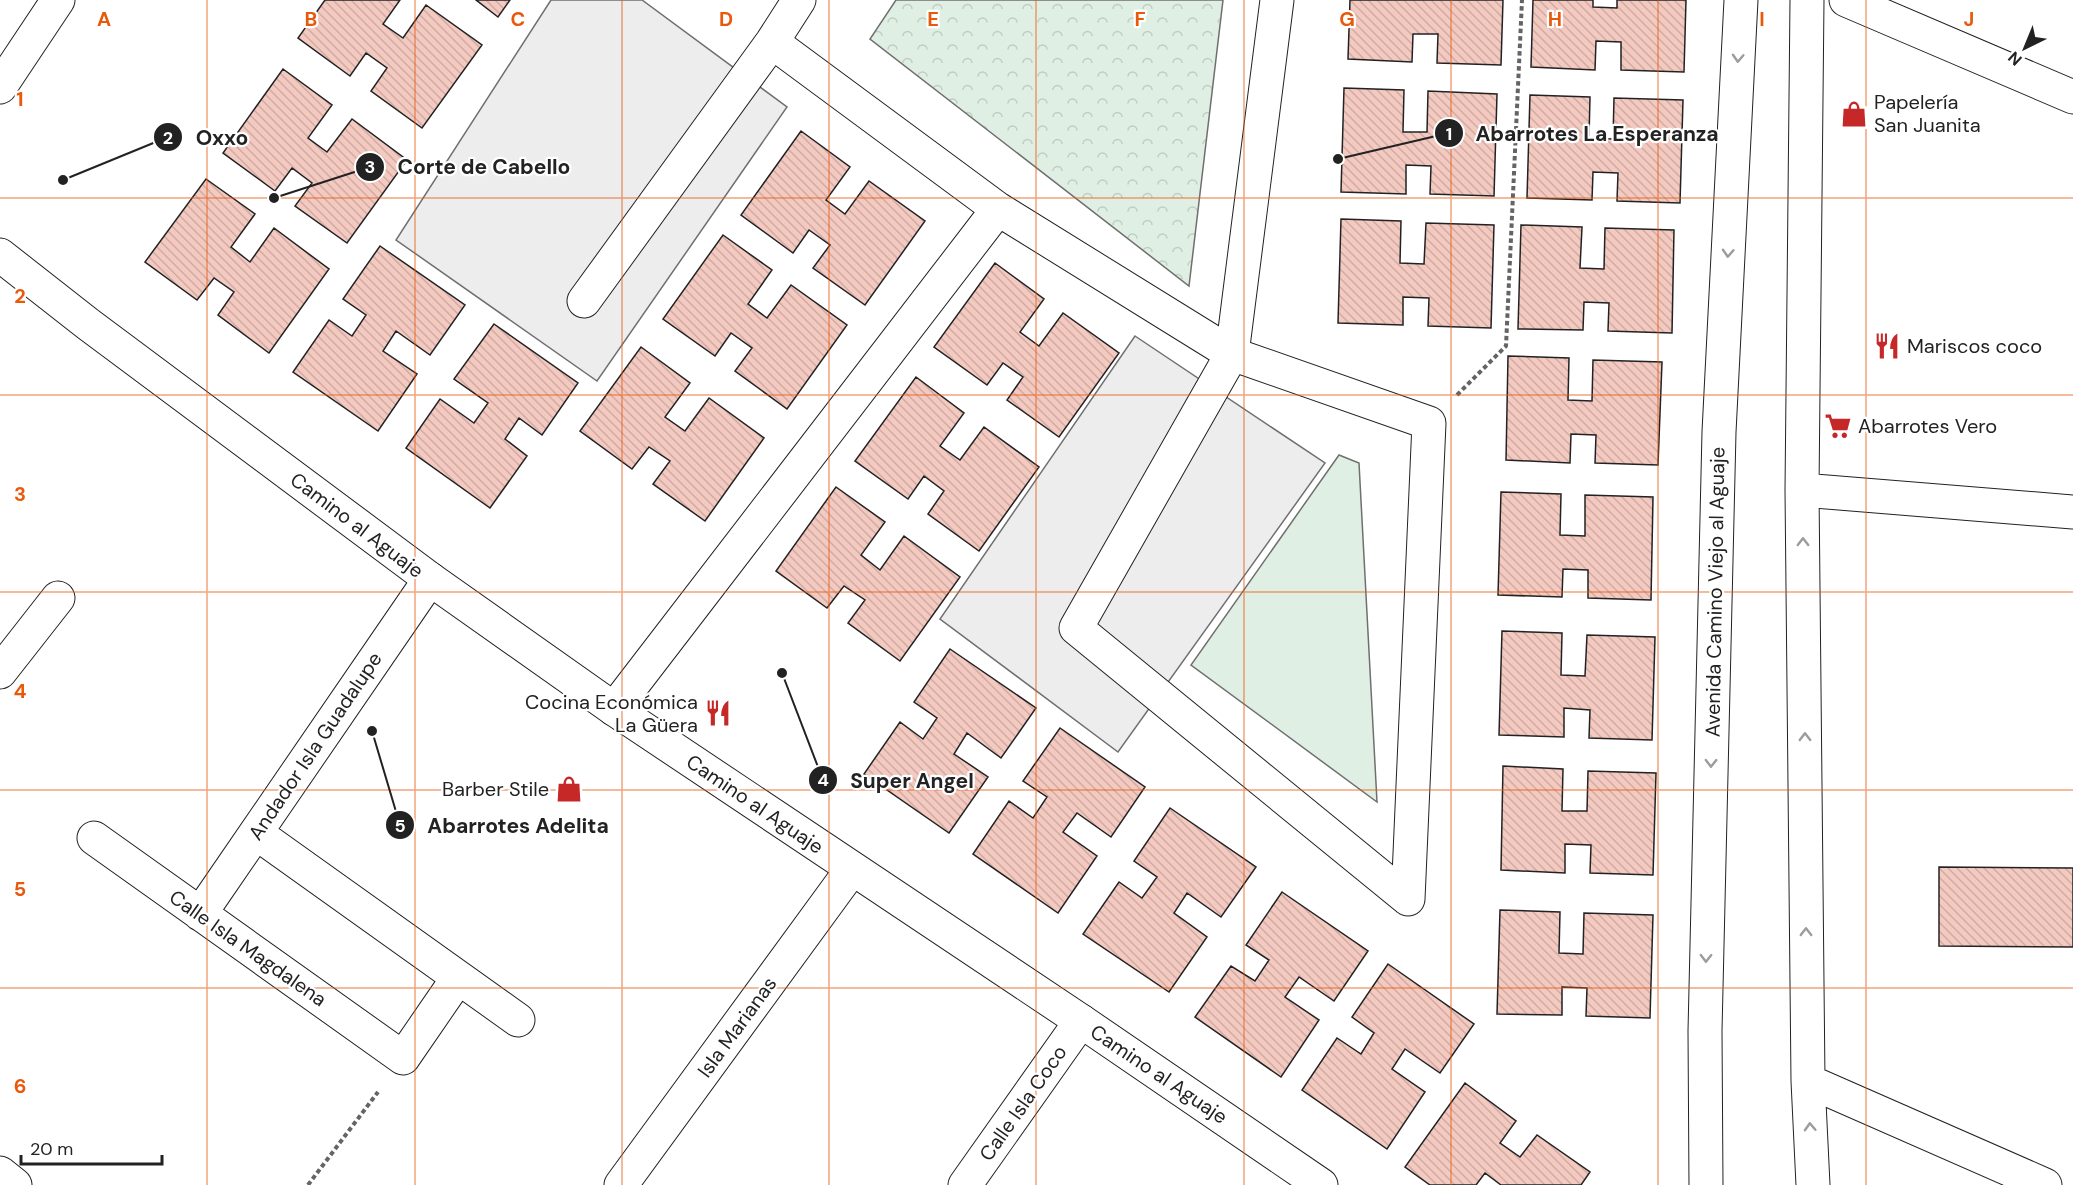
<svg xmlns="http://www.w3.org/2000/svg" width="2073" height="1185" font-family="'DM Sans',sans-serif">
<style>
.grass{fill:#e0efe3;stroke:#6f6f6f;stroke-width:1.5}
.forest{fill:url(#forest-crowns);stroke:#6f6f6f;stroke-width:1.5}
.parking{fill:#ededed;stroke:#6f6f6f;stroke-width:1.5}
.building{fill:url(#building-back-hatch);stroke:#222;stroke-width:1.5}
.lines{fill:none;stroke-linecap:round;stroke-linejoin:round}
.street-casing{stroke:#222;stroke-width:35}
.secondary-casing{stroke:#222;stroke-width:35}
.path{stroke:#646464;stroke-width:4;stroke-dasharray:4.5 3;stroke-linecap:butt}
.street{stroke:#fff;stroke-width:33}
.secondary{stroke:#fff;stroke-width:33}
.oneway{stroke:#9c9c9c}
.grid{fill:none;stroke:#e8590c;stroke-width:1.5;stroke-opacity:0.55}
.labels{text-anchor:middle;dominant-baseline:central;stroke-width:4.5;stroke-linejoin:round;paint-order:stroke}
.poi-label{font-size:20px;fill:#222;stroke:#fff;text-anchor:start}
.street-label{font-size:20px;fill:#222;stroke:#fff}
.grid-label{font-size:20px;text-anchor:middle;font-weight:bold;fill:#e8590c;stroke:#fff;stroke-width:4.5;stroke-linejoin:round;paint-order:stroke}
.leader{fill:none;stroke:#222;stroke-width:2}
.callout-dot{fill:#222;stroke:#fff;stroke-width:2}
.mark-label{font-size:18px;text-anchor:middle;font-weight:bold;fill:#fff}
.callout-label{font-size:21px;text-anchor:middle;font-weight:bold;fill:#222;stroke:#fff;stroke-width:4.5;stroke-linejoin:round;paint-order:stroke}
</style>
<defs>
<pattern id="forest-crowns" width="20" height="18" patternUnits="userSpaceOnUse" patternTransform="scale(1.5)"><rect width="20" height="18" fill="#e0efe3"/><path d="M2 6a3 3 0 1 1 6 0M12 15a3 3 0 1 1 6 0" fill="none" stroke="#c0cdc2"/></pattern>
<pattern id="building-back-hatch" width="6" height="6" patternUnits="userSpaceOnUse" patternTransform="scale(1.5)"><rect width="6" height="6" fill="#f3c9c0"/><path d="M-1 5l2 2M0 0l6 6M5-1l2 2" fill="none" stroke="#d0aca5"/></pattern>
</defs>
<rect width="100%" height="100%" fill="#fff"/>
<path class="grass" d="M1339 455 1359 463 1377 802 1191 665Z"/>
<path class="forest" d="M896 0H1223L1189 286 870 39Z"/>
<path class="parking" d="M551 0H642L787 107 597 381 396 240Z
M1135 336 1325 463 1118 752 940 619Z"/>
<path class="building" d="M325 0H400L383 24 403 38 426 5 482 45 422 128 371 91 387 68 366 53 350 76 298 38Z
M476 0H510L498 17Z
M1350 0H1503L1501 65 1437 63 1438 34H1413L1412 62 1348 59Z
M1533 0H1593V7L1617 8V0H1686L1684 72 1621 70V42L1596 41 1595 70 1531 67Z
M283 69 332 105 308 138 327 152 352 119 407 160 347 243 295 206 312 183 292 168 275 191 223 153Z
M1344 88 1404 90 1403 132H1427L1428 91 1497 94 1494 196 1430 194 1431 166 1406 165V194L1341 192Z
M1530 95 1590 97 1589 138 1613 139 1614 98 1683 100 1680 203 1617 201 1618 173 1593 172 1592 200 1527 198Z
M801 131 850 167 826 200 845 214 869 181 925 221 865 305 813 268 830 245 809 230 793 253 741 215Z
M206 179 255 214 231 247 250 262 274 228 329 269 269 353 218 315 234 292 214 278 197 300 145 262Z
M1341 219 1401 221 1400 263 1424 264 1426 223 1494 225 1491 328 1428 326 1429 298 1403 297V325L1338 323Z
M1521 225 1582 227 1580 268 1604 269 1605 228 1674 230 1672 333 1608 331 1609 303 1584 302 1583 330 1518 329Z
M723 235 772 270 748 304 767 318 791 285 847 325 787 409 735 371 752 348 731 333 715 356 663 319Z
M380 246 465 305 430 355 396 331 383 351 417 374 378 431 293 372 329 320 352 336 366 315 343 299Z
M995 263 1044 299 1020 332 1039 346 1063 313 1119 353 1059 437 1007 400 1023 377 1003 363 987 385 934 347Z
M494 324 578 383 542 435 519 418 505 439 527 456 490 508 406 448 440 399 474 423 488 403 454 379Z
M641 347 690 383 665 417 685 431 709 398 764 438 705 521 653 484 670 461 649 447 632 469 580 431Z
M1508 356 1569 358 1568 400 1592 401 1593 360 1662 362 1658 465 1595 463 1596 435 1571 434 1570 463 1506 460Z
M916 377 964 413 940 446 960 460 984 427 1039 467 979 551 928 514 944 491 924 476 908 499 855 461Z
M836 487 885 522 861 555 880 570 904 536 960 577 900 661 848 623 865 600 844 586 827 608 776 571Z
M1501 492 1561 494 1560 535 1585 536V495L1653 497 1651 600 1588 598V570L1563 569 1562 597 1498 595Z
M1502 631 1562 633 1561 675 1585 676 1587 635 1655 637 1652 740 1589 738 1590 710 1564 708V737L1499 735Z
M950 649 1036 708 1001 758 967 733 954 754 988 777 949 833 864 774 900 722 923 739 937 718 914 702Z
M1060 728 1145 787 1111 837 1077 813 1063 832 1097 856 1058 913 973 854 1009 801 1033 818 1047 797 1023 781Z
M1503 766 1563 769 1562 811H1587L1588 771 1656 773 1653 875 1590 873 1591 845 1565 844V873L1501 870Z
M1170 808 1256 867 1221 917 1187 893 1174 913 1207 937 1169 992 1083 934 1119 882 1142 898 1157 877 1134 861Z
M1939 867 2073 868V947L1939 946Z
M1282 892 1368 951 1334 1001 1299 977 1285 997 1319 1020 1281 1077 1195 1017 1231 966 1255 981 1269 960 1246 945Z
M1500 910 1560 912 1559 953 1583 954 1584 913 1653 915 1650 1018 1586 1016 1587 988 1562 987V1015L1497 1014Z
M1388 964 1474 1024 1440 1073 1405 1049 1392 1069 1425 1092 1387 1149 1302 1090 1337 1038 1361 1054 1374 1033 1352 1017Z
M1465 1083 1516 1121 1500 1143 1520 1157 1537 1135 1590 1172 1581 1185H1501L1485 1173 1476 1185H1430L1405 1167Z"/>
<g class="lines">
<g class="street-casing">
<path id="street" d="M1277 0 1232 354 1076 628 1408 899
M1807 0 1802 490 1808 1081 1813 1185
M1846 0 2073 97
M772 42 998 209 1232 354 1429 423 1408 899
M0 87 58 0
M584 301 772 42 799 0
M1802 490 2073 512
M0 672 58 598
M614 709 998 209
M256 833 518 1020
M94 838 403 1058 458 978
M200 914 430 579
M1808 1081 2045 1185
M0 1173 15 1185
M621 1185 852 869
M965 1185 1081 1021
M1706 1185 1705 1031 1719 432 1741 0"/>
</g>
<g class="secondary-casing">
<path id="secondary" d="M0 255 88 324 430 579 614 709 1081 1021 1321 1185"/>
</g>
<path class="path" d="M1457 395 1506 346 1522 0
M308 1185 378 1092"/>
<use href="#street" class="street"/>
<use href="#secondary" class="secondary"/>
</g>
<defs><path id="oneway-chevron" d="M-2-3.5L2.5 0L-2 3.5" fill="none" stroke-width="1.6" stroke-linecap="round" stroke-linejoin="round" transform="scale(1.5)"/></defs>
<g class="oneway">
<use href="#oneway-chevron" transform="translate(1738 58) rotate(93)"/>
<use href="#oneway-chevron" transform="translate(1728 253) rotate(93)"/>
<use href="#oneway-chevron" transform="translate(1803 542) rotate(-90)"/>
<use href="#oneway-chevron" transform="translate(1805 737) rotate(-90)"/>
<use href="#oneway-chevron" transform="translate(1711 763) rotate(91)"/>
<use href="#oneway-chevron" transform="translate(1806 932) rotate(-90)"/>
<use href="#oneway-chevron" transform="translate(1706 958) rotate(91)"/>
<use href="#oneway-chevron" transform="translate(1810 1127) rotate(-93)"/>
</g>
<path class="grid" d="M207 0V1185M415 0V1185M622 0V1185M829 0V1185M1036 0V1185M1244 0V1185M1451 0V1185M1658 0V1185M1866 0V1185M0 198H2073M0 395H2073M0 592H2073M0 790H2073M0 988H2073"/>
<defs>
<g id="shop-bare" transform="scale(2.07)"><path d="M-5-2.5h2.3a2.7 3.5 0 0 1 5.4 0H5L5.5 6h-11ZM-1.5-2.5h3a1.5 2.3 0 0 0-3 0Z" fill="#c62828" stroke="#fff" stroke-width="2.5" paint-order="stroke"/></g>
<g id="restaurant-bare" transform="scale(2.07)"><path d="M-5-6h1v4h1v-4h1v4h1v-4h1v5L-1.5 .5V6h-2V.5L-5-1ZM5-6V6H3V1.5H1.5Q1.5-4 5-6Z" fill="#c62828" stroke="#fff" stroke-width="2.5" paint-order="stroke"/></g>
<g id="supermarket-bare" transform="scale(2.07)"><path d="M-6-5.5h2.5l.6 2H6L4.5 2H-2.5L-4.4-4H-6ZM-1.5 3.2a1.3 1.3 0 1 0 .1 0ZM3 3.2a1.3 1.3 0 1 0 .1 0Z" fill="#c62828" stroke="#fff" stroke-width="2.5" paint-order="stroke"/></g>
</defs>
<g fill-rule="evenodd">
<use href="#shop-bare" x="1854" y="114"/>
<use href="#restaurant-bare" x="1887" y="346"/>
<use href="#supermarket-bare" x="1838" y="426"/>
<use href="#restaurant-bare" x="718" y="713"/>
<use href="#shop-bare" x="569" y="789"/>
</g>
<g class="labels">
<g class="poi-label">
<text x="1874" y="102">Papelería<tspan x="1874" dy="23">San Juanita</tspan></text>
<text x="1907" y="346">Mariscos coco</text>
<text x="1858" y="426">Abarrotes Vero</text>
<text x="698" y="702" text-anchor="end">Cocina Económica<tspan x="698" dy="23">La Güera</tspan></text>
<text x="549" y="789" text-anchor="end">Barber Stile</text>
</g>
<g class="street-label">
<text transform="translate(357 525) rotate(37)">Camino al Aguaje</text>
<text transform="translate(1715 592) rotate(-89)">Avenida Camino Viejo al Aguaje</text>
<text transform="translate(315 746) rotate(-56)">Andador Isla Guadalupe</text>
<text transform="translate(755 804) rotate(34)">Camino al Aguaje</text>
<text transform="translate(248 948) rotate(35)">Calle Isla Magdalena</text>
<text transform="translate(737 1027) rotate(-54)">Isla Marianas</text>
<text transform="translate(1159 1074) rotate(34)">Camino al Aguaje</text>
<text transform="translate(1023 1103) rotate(-55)">Calle Isla Coco</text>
</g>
</g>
<g class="grid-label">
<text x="104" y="26">A</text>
<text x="311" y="26">B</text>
<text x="518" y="26">C</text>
<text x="726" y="26">D</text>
<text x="933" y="26">E</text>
<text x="1140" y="26">F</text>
<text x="1347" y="26">G</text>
<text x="1555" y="26">H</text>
<text x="1762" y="26">I</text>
<text x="1969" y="26">J</text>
<text x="20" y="106">1</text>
<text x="20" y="303">2</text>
<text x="20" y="501">3</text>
<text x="20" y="698">4</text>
<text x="20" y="896">5</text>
<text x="20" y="1093">6</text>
</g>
<path class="leader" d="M1338 159L1449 133M63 180L168 137M274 198L370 167M782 673L823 780M372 731L400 825"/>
<g class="callout-dot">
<circle cx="1338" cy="159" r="6"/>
<circle cx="63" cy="180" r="6"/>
<circle cx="274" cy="198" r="6"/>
<circle cx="782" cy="673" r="6"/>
<circle cx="372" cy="731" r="6"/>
<circle cx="1449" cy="133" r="15"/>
<circle cx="168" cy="137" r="15"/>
<circle cx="370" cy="167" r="15"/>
<circle cx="823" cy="780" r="15"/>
<circle cx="400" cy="825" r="15"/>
</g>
<g class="mark-label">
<text x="1449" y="140">1</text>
<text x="168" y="144">2</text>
<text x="370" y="173">3</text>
<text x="823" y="786">4</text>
<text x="400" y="832">5</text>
</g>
<g class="callout-label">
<text x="1597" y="141">Abarrotes La Esperanza</text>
<text x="222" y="145">Oxxo</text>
<text x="484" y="174">Corte de Cabello</text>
<text x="912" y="788">Super Angel</text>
<text x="518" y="833">Abarrotes Adelita</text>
</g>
<g transform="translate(2025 48) rotate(223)" stroke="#ffffff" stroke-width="4.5" paint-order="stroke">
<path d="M0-4.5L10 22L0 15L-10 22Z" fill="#222222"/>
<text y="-9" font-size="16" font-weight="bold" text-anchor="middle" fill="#222222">N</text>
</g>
<path d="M21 1155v9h141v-9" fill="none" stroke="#222222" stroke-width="3"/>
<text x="30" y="1155" font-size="18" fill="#222222" stroke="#ffffff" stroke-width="4.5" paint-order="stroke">20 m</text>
</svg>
